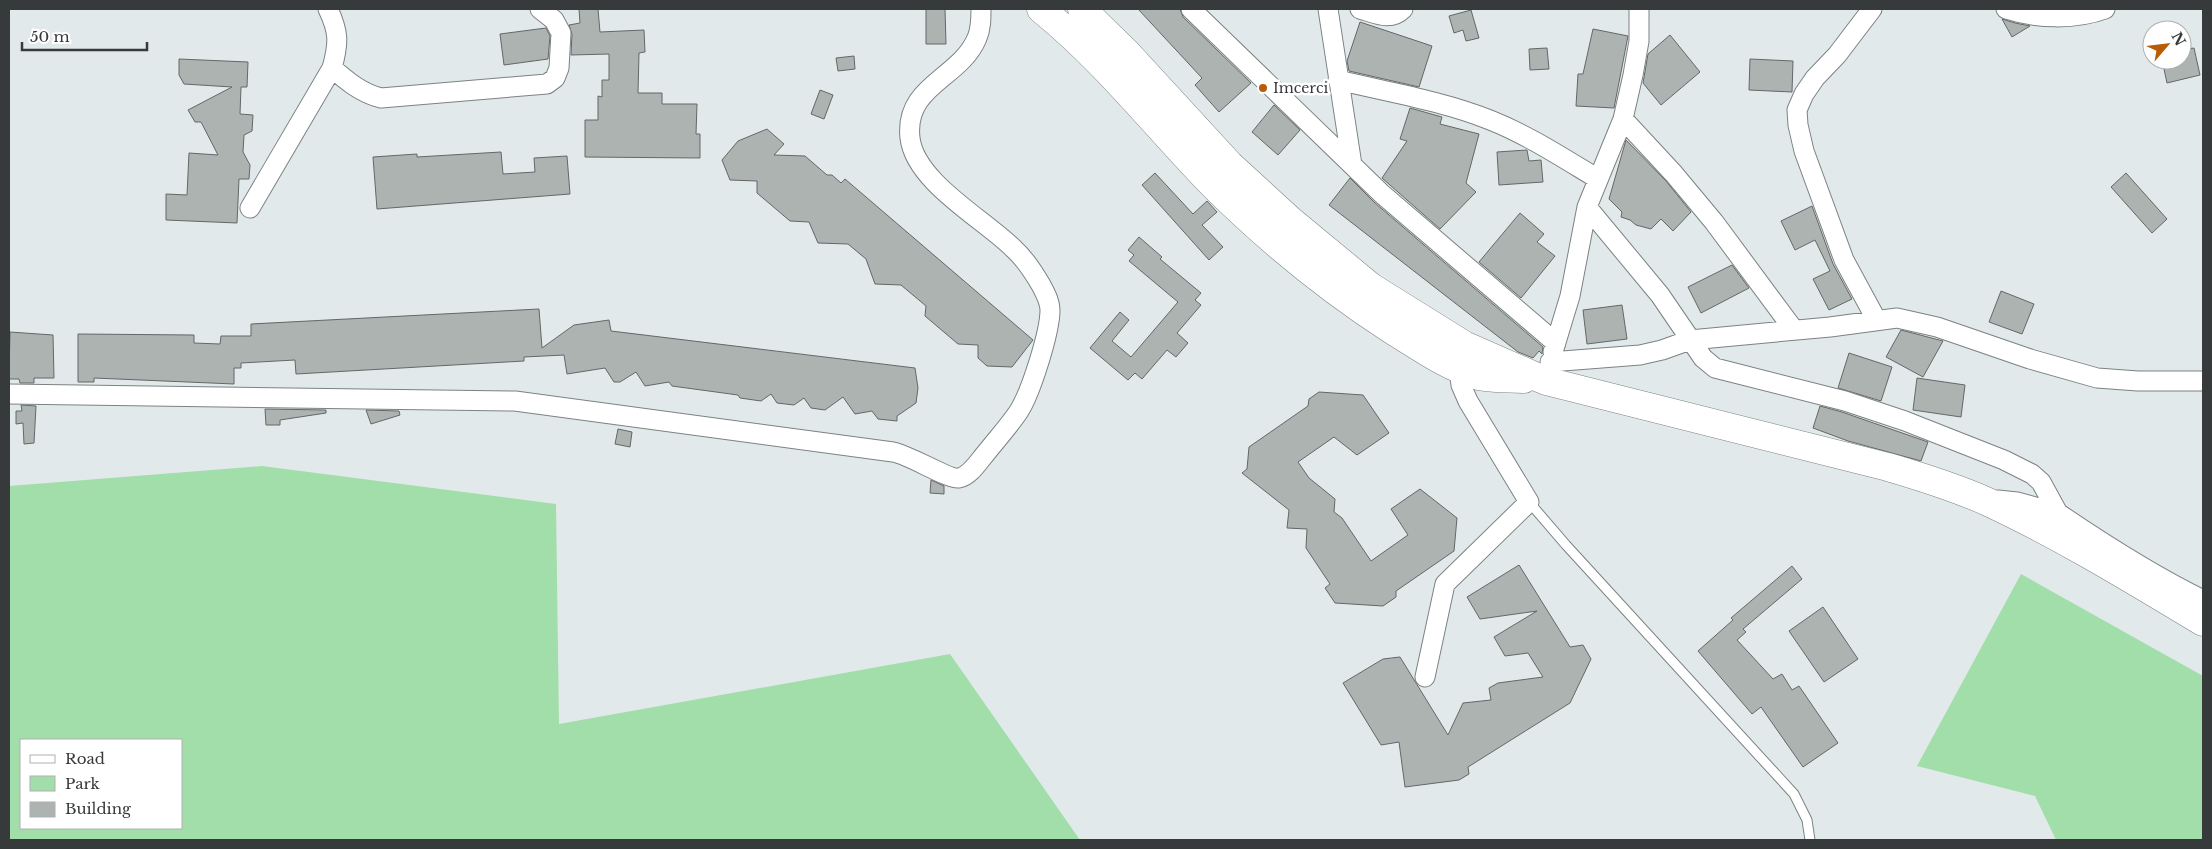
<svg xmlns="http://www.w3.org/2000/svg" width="2212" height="849" font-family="'Libre Baskerville',serif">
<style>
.green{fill:#a2dea9;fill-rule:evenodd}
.building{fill:#acb3b1;stroke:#636867}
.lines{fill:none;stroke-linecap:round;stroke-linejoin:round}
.service-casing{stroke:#7c8283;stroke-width:11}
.minor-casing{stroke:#7c8283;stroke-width:21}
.primary-casing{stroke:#7c8283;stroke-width:29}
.service{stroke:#fff;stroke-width:9}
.minor{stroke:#fff;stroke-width:19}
.primary{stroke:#fff;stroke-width:28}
.poi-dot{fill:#b85c05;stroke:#fff;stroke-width:2}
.labels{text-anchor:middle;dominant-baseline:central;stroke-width:5;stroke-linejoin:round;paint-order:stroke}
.poi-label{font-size:14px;fill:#373a3b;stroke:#fff;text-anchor:start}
</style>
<rect width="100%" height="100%" fill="#e2e9ea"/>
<path class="green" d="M262 466 556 504 559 724 950 654 1080 840H9V486ZM21 740H181V828H21Z
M2021 574 2203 676V840H2056L2035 796 1917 766Z"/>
<path class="building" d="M579 9H598L600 32 644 30 645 52 639 53 638 93H662V104H697L696 134H700V158L585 157V120H598V96L602 97V80H609V54L571 55 572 34 569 25 580 23Z
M926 9H945L946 44H926Z
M1138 9H1180L1183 17 1251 83 1219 112 1195 85 1202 78Z
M1471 10 1479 38 1466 41 1463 30 1454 33 1449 16Z
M2002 19 2015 23 2030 26 2012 37Z
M1360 22 1432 46 1419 87 1349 71 1347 61Z
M546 28 550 36 548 59 504 65 500 34Z
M1593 29 1628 36 1614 108 1576 106 1578 74H1583Z
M1670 35 1700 72 1661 105 1643 83 1648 54Z
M1547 48 1549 69 1530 70 1529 49Z
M2194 48 2200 75 2167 83 2162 60H2182V50Z
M854 56 855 69 838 71 836 58Z
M179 59 248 62 247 87H241L240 114 253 115 252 131 244 135 243 152 250 165 249 179H239L237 223 166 220V194L187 195 189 153 218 155 201 122H195L188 110 232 87 184 84 179 75Z
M1750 59 1793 61 1792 92 1749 90Z
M820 90 833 95 824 119 811 114Z
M1274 105 1300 130 1278 155 1252 132Z
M1410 108 1442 117 1440 124 1479 134 1466 183 1476 192 1440 229 1382 178 1407 141 1400 139Z
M767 129 784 144 774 155 805 156 827 175H832L841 183 845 179 1033 340 1012 367 987 366 978 358V345L958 344 925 316 926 306 901 285 875 284 866 259 848 244 818 243 809 222 790 221 757 193V181L730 180 722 160 738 141Z
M1626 140 1666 181 1691 212 1673 231 1661 219 1651 229 1636 225 1630 220 1621 217 1622 212 1609 199Z
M1527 150 1529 161 1541 160 1543 182 1499 185 1497 152Z
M501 152 503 174 535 172 534 158 567 156 570 194 377 209 373 157 417 154V157Z
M1155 173 1193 214 1207 201 1217 212 1202 225 1223 247 1209 260 1142 185Z
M2126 173 2167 219 2152 233 2111 187Z
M1350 178 1375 203 1543 347 1542 354 1539 351 1533 358 1518 352 1329 205Z
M1812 206 1833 264 1852 299 1829 310 1813 279 1830 271 1815 240 1795 250 1781 221Z
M1520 213 1544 234 1537 242 1555 256 1521 298 1479 262Z
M1139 237 1162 257 1160 259 1201 293 1195 300 1201 305 1177 333 1188 343 1176 357 1167 350 1142 379 1135 373 1128 380 1090 348 1120 312 1129 320 1112 341 1131 357 1178 302 1129 261 1134 255 1128 250Z
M1732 265 1749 288 1701 313 1688 287Z
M2001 291 2034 304 2022 334 1989 322Z
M1622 305 1627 339 1587 344 1583 310Z
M539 309 542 348 574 325 609 320 611 331 915 368 918 388 916 403 897 416V421L878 419 872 411 855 414 843 397 825 410 811 408 804 398 794 405 777 403 771 394 761 401 740 398 738 395 672 386 669 382 645 386 636 372 620 382H614L605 368 567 374 564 355 524 357V361L296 374 295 360 241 363V368H234V384L94 378V382H78V334L194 335V343L220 344 221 336H251V324Z
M1901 330 1943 341 1923 377 1886 357Z
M10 332 53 335 54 378H34V383H20L19 379H9Z
M1849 353 1892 367 1881 401 1838 388Z
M1917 378 1965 385 1961 417 1913 410Z
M1319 392 1363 395 1389 433 1357 455 1334 437 1298 462 1309 478 1335 499 1334 512 1342 518 1371 561 1408 535 1391 509 1420 489 1457 518 1454 551 1396 591V597L1383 606 1335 603 1325 588 1330 584 1306 548 1307 529 1287 528 1289 510 1242 473 1247 469 1249 447 1308 406 1309 399Z
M21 405 36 406 34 443 24 444 23 423 16 424V411H22Z
M1820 406 1842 412 1928 442 1921 461 1848 441 1813 428Z
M265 409 326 410V413L280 420V425H266Z
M366 410 399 411 400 415 371 424Z
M618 429 632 432 630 447 615 444Z
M931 480 944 486V494L930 493Z
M1519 565 1570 647 1583 645 1591 659 1570 703 1468 767 1469 774 1459 780 1405 787 1399 742 1381 745 1343 683 1383 659 1400 657 1448 735 1463 703 1491 700 1489 688 1498 683 1543 677 1528 653 1505 656 1494 637 1537 611 1480 619 1467 597Z
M1792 566 1802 579 1743 629 1746 632 1737 640 1773 679 1782 674 1792 690 1799 686 1838 743 1803 767 1761 707 1752 714 1698 651 1733 620 1731 618Z
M1823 607 1858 659 1824 682 1789 631Z"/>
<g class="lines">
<g class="service-casing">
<path id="service" d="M1529 502 1566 545 1794 794 1807 820 1810 840"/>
</g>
<g class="minor-casing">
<path id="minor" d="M1191 9 1382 194 1556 343
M1328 9 1352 165
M1360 9C1375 13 1390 22 1403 9
M1872 9 1837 55 1815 78 1804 94 1797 110 1798 125 1804 151 1844 260 1876 319
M2006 9C2037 19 2075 20 2105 9
M332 68C347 81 361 93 381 98L547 84 555 78 559 68 561 33 554 20 540 9
M1338 80C1388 92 1443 101 1490 120 1528 135 1563 158 1598 179
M1623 119 1674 174 1714 222 1794 330
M1587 207 1660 295 1703 358 1715 368 1845 401 1905 421 2004 460 2032 474 2041 482 2058 513 2017 502 1998 500
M250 208 332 68C339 43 339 32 328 9
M1553 352 1570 296 1587 207 1623 119 1633 75 1639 41V9
M1550 362 1640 355 1662 350 1690 340 1830 327 1897 318 1937 327 2030 359 2097 378 2138 381H2203
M9 394 515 401 893 452C910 455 949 480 959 478 970 476 979 461 986 453 997 439 1009 426 1019 411 1031 392 1050 332 1050 310 1050 301 1045 293 1041 285 1034 273 1025 259 1014 249 984 219 915 182 910 138 904 85 960 79 977 38 981 29 981 19 981 9
M2058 513C2105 545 2152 575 2203 600
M1425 677 1445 584 1529 502 1468 401 1461 385 1459 369"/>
</g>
<g class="primary-casing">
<path id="primary" d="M1041 9C1104 60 1154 124 1210 182 1265 237 1327 288 1392 330 1420 347 1447 367 1479 376 1493 379 1510 378 1524 379
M1082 9 1127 53 1230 165 1290 220 1371 287 1464 345 1546 381 1888 467C1922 477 1955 487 1988 502 2063 537 2133 580 2203 622"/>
</g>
<use href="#service" class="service"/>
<use href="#minor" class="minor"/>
<use href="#primary" class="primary"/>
</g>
<circle class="poi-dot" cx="1263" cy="88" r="5"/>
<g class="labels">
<g class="poi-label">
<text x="1273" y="88">Imcerci</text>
</g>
</g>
<rect width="2212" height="849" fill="none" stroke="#373a3b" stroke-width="20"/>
<rect x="20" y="739" width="162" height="90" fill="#ffffff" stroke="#afb0b1"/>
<rect x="30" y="755" width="25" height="8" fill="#ffffff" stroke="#afb0b1"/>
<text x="65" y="764" font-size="15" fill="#373a3b">Road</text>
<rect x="30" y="776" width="25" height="15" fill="#a2dea9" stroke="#afb0b1"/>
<text x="65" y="789" font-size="15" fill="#373a3b">Park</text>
<rect x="30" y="802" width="25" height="15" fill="#acb3b1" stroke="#afb0b1"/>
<text x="65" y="814" font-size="15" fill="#373a3b">Building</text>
<g transform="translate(2167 45) rotate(62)"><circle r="24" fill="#ffffff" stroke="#afb0b1"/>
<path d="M0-4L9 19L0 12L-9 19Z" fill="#b85c05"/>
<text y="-8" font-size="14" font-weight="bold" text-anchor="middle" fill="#373a3b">N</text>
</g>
<path d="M22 42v8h125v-8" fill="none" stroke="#373a3b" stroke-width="2.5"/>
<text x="30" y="42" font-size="15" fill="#373a3b" stroke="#ffffff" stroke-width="4" paint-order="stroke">50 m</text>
</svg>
